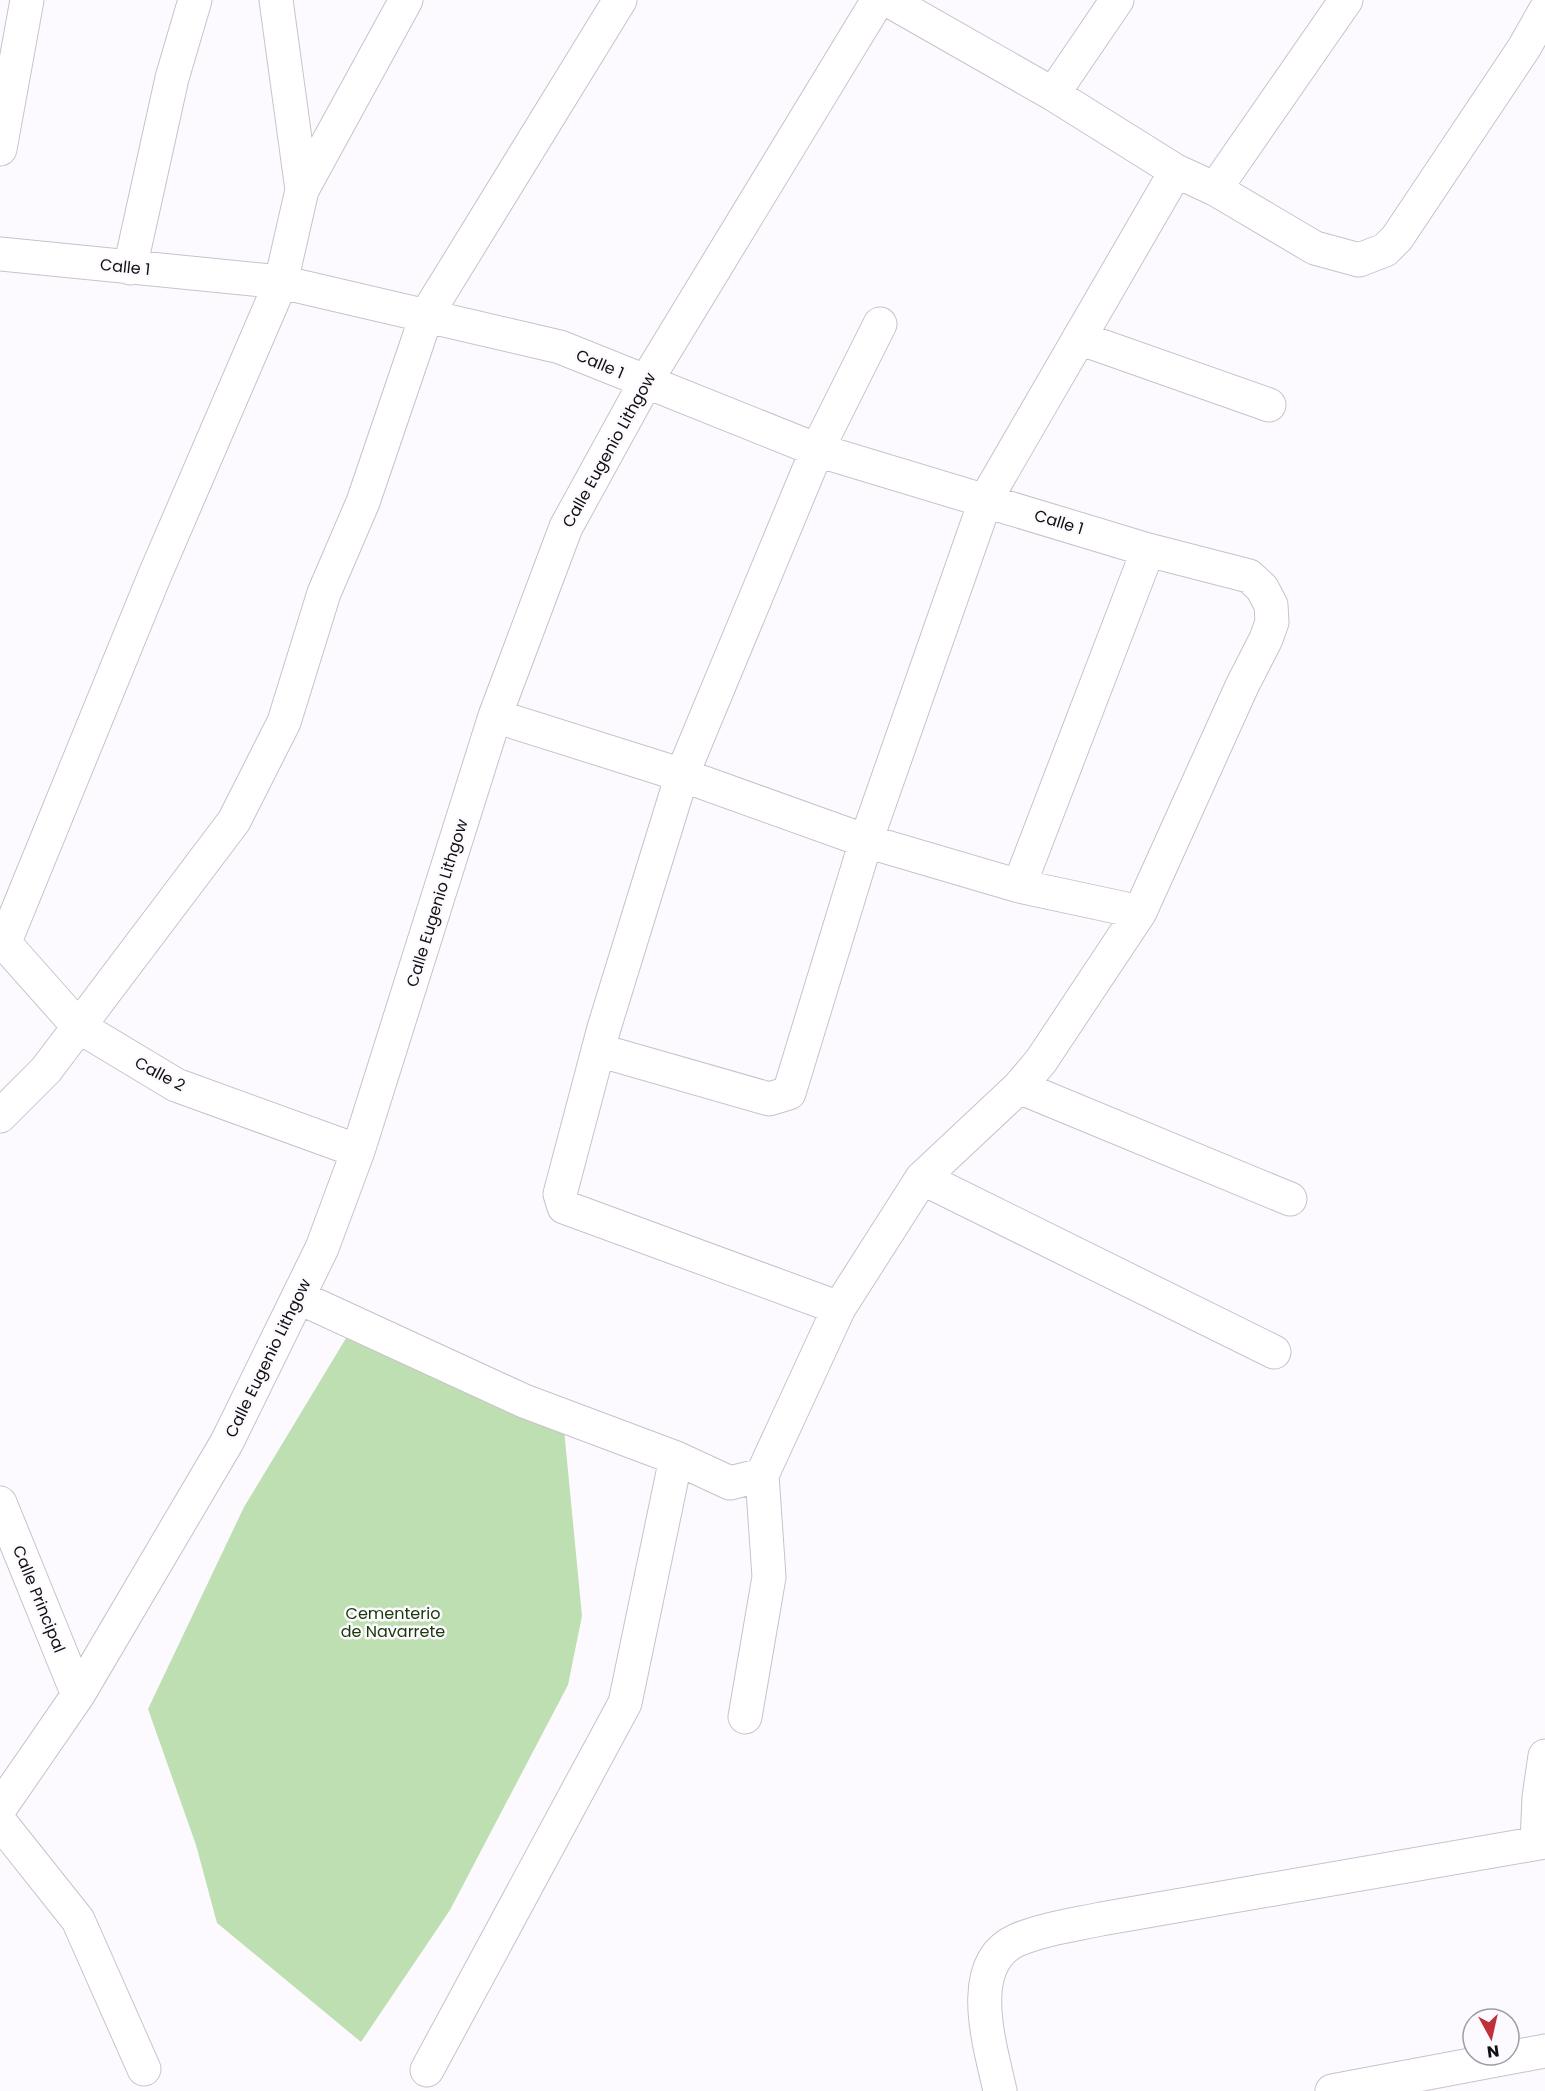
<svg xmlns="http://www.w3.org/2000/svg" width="1545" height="2091" font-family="Poppins,sans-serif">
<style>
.green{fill:#bedfb2}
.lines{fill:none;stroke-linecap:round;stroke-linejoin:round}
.minor-casing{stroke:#c9c1cc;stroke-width:35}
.minor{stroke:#fff;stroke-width:33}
.labels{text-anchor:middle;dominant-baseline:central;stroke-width:5;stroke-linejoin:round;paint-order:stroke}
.street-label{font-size:16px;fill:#121013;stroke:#fdfaff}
.park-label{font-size:16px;fill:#173807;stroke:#fdfaff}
</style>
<rect width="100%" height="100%" fill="#fdfaff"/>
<path class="green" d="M360 1315 561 1398 582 1616 568 1685 450 1910 361 2042 217 1923 196 1845 148 1709 244 1507Z"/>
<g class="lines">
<g class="minor-casing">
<path id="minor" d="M276 0 302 190
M888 0 1053 94 1176 171 1215 189 1315 248 1359 260 1385 250 1397 238 1524 48 1545 11
M1053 94 1117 0
M0 149 27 0
M1215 189 1346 0
M0 254 281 282 560 347 817 450 1148 550 1249 576 1262 588 1271 605 1272 622 1266 639 1242 686 1140 912 1041 1061 1019 1087 922 1178 839 1308 762 1475 769 1577 745 1717
M130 268 172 78 195 0
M1079 338 1269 405
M495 716 682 775 866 841 1019 886 1140 912
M1019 886 1148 550
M0 938 78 1026 176 1085 358 1151
M4 944 154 577 281 282 302 190 406 0
M598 1050 769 1099 789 1093 866 841 986 499 1176 171
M1019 1087 1290 1199
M0 1116 46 1070 234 821 284 722 324 593 363 502 427 314 620 0
M922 1178 1274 1352
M298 1297 524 1401 676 1458 730 1483 762 1475
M839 1308 564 1207 560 1194 604 1028 682 775 817 450 880 324
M0 1503 78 1695
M0 1808 78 1695 227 1442 322 1248 358 1151 495 716 566 527 645 383 878 0
M0 1822 78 1920 144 2069
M1537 1842 1539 1797 1545 1756
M427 2070 625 1703 676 1458
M1000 2091C991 2048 963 1964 1017 1940 1043 1929 1073 1925 1101 1919L1545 1842
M1332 2091 1545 2051"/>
</g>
<use href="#minor" class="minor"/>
</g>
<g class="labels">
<g class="street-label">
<text transform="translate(125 267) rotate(6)">Calle 1</text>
<text transform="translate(600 364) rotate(23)">Calle 1</text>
<text transform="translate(609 450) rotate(-61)">Calle Eugenio Lithgow</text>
<text transform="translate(1059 522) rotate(17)">Calle 1</text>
<text transform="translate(437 903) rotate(-73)">Calle Eugenio Lithgow</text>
<text transform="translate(160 1074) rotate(28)">Calle 2</text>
<text transform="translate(268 1358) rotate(-64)">Calle Eugenio Lithgow</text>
<text transform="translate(39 1599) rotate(68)">Calle Principal</text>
</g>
<g class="park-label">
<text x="393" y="1613">Cementerio<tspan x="393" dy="18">de Navarrete</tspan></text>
</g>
</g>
<g transform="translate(1491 2037) rotate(172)"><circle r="28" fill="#fdfaff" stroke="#9f9ca1" stroke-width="1.5"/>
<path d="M0-4.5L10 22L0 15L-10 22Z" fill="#c0303b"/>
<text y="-9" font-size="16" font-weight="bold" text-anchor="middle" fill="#121013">N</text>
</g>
</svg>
